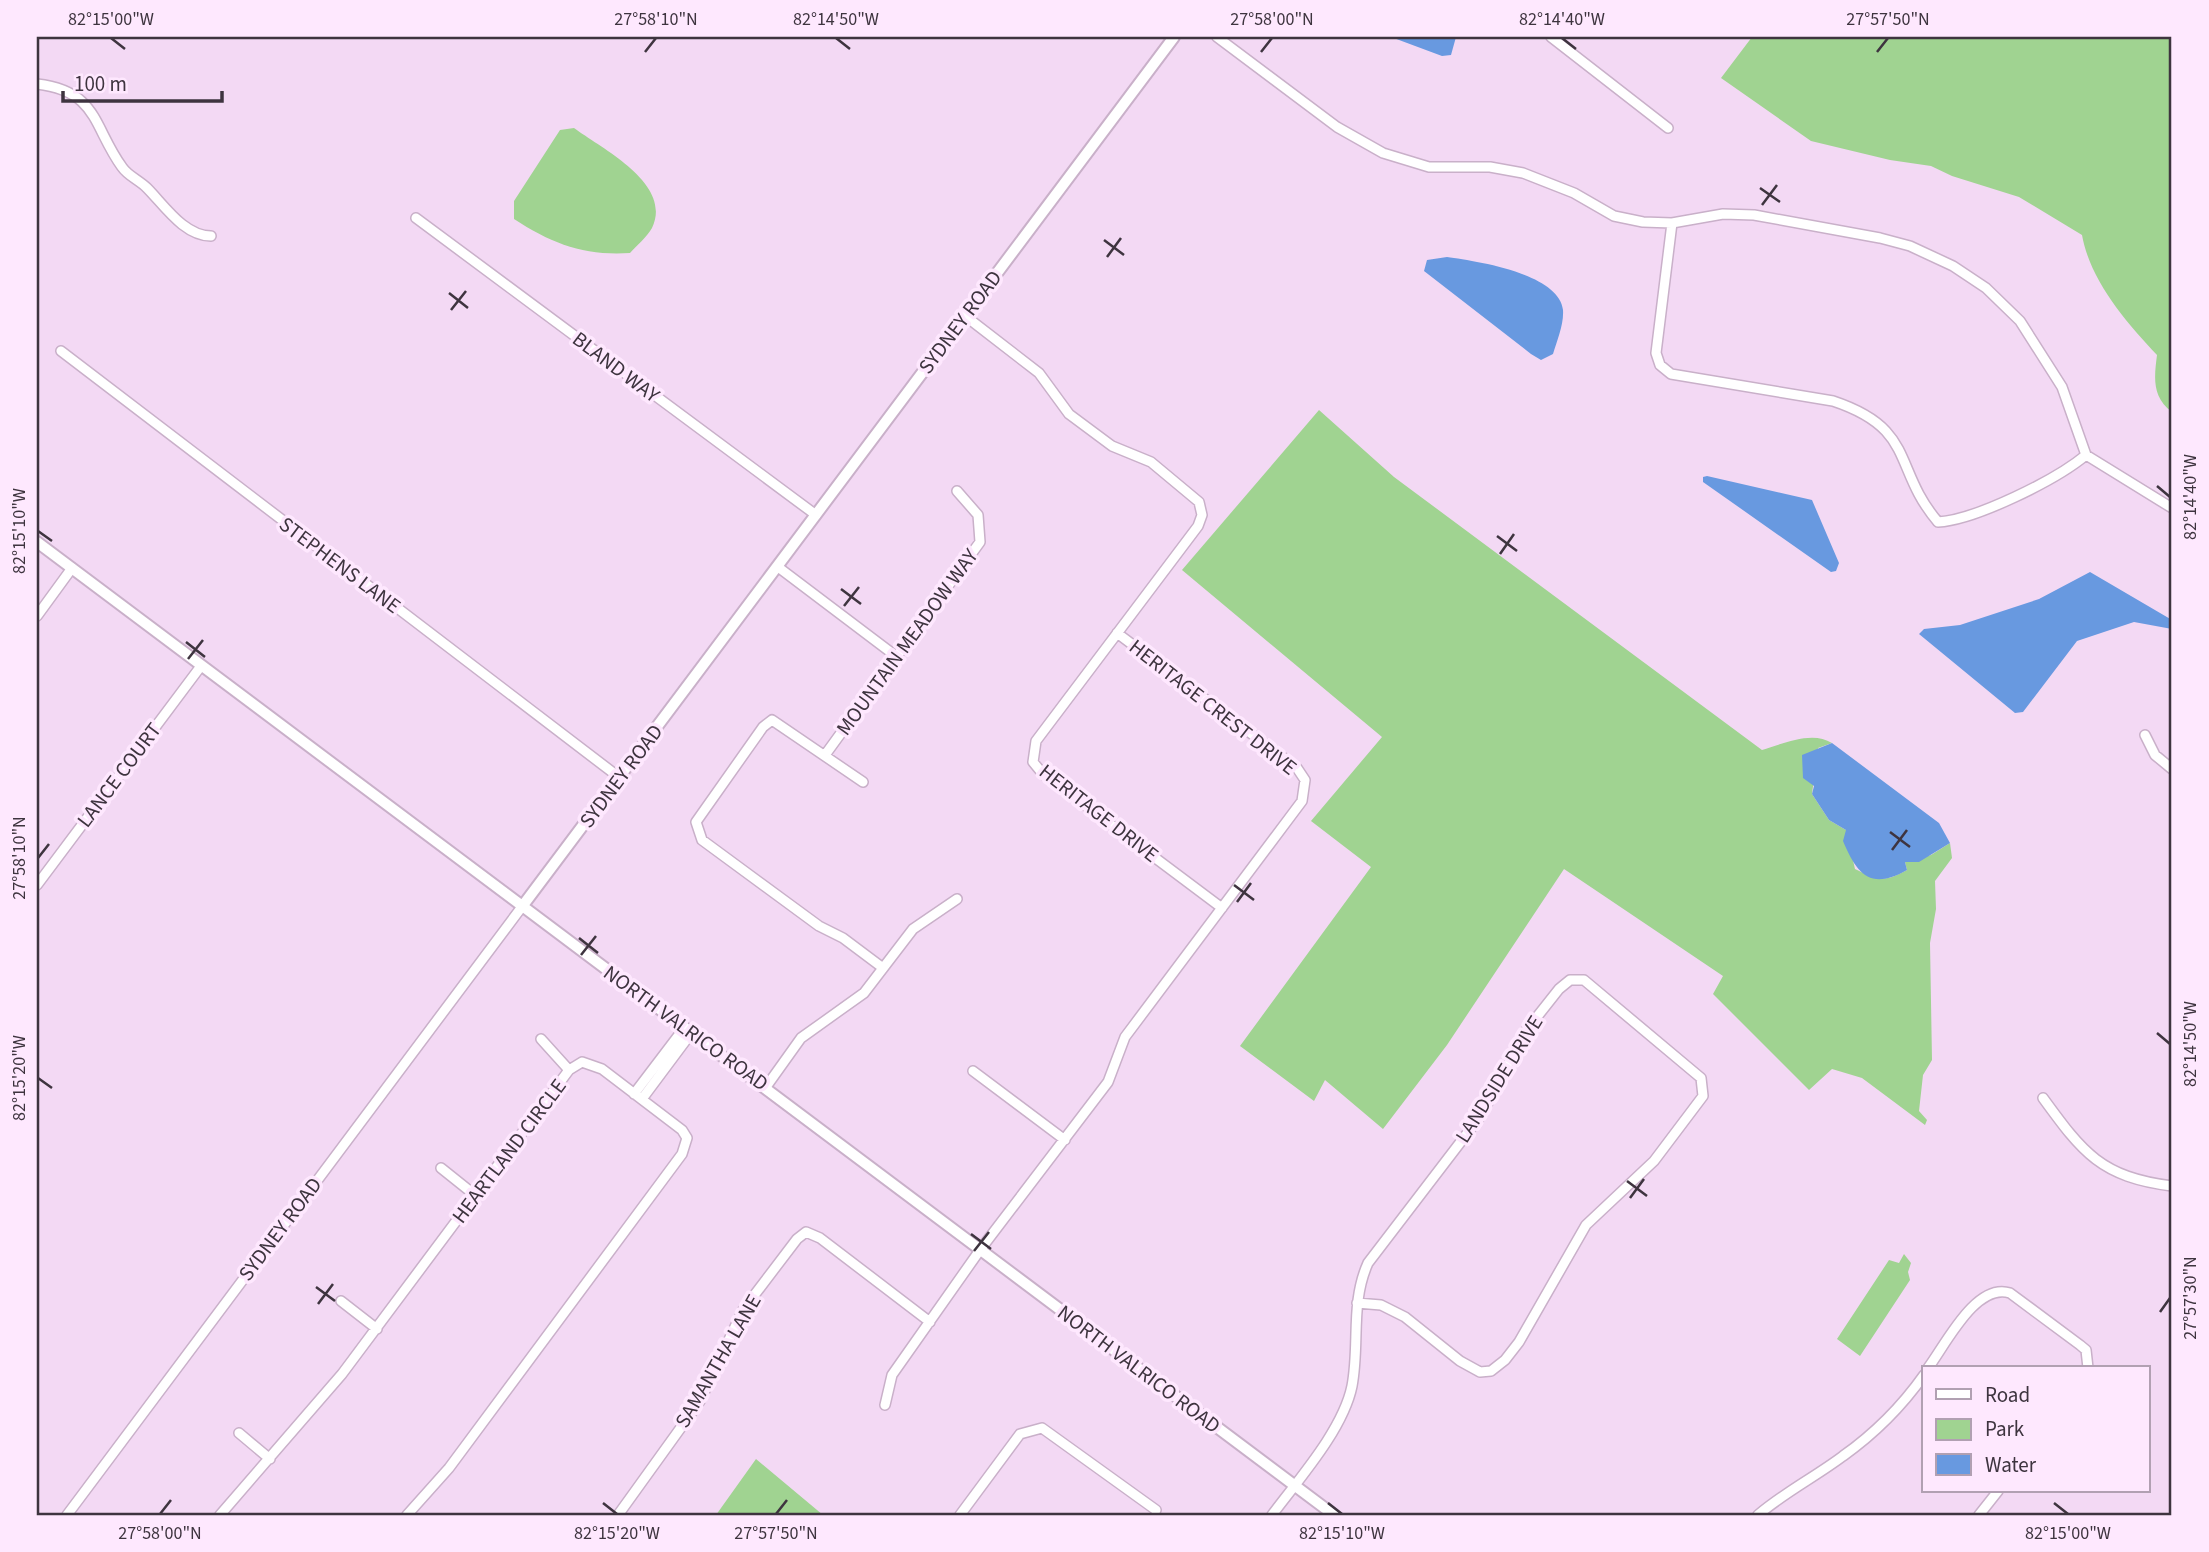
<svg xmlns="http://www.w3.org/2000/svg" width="2209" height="1552" font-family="'Source Sans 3',sans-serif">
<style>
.green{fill:#a0d391}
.water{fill:#6899e0}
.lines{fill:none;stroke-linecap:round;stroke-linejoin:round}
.minor-casing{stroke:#c9b0c9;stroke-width:12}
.tertiary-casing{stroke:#c9b0c9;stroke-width:14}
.minor{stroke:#fff;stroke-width:9}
.tertiary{stroke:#fff;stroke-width:10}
.ticks{fill:none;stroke:#3e343f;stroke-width:2.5}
.labels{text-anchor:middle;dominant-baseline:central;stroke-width:7;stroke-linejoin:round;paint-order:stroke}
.street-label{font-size:21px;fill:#3e343f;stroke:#fee8fe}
.neatline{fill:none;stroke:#3e343f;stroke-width:2.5}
.ticks-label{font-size:18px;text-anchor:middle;fill:#3e343f}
</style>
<rect width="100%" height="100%" fill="#f3d9f4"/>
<path class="green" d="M1752 37H2172V412C2152 397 2154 378 2157 355 2125 321 2090 280 2082 235L2019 197 1952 176 1931 166 1890 160 1811 141 1721 78Z
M574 128C604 150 673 184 652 228 647 237 637 245 630 253 585 256 552 244 514 219V201L560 130Z
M1319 410 1394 477 1762 750C1783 744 1812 730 1832 743L1818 748 1812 794 1829 820 1846 830 1855 869C1877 880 1884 883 1907 870L1905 862 1931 855 1950 843 1952 858 1935 881 1936 909 1930 943 1932 1060 1923 1075 1919 1111 1927 1120 1925 1125 1862 1078 1832 1069 1809 1090 1713 994 1723 976 1564 869 1447 1045 1383 1129 1325 1080 1314 1101 1240 1046 1371 867 1311 821 1382 737 1182 570Z
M1904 1254 1911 1263 1908 1272 1910 1280 1860 1356 1837 1339 1889 1260 1899 1263Z
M756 1459 823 1515H716Z"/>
<path class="water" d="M1391 37H1456L1451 55 1442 56Z
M1447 257C1475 261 1559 273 1563 310 1564 324 1557 341 1553 354L1541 360 1531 354 1424 271 1427 260Z
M1707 476 1812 500 1839 563 1836 571 1831 572 1703 482V477Z
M2090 572 2172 620V629L2134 622 2077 641 2023 712 2015 713 1919 634 1924 629 1960 625 2039 599Z
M1832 743 1939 823 1950 843 1919 862H1905L1907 870C1870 891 1857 874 1843 841L1846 830 1829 820 1812 794 1814 786 1803 778 1802 755Z"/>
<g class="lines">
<g class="minor-casing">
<path id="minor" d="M1217 37 1337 127 1383 153 1429 167H1490L1523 173 1574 193 1614 216 1643 222 1672 223 1723 214 1754 215 1880 238 1910 246 1953 266 1986 288 2020 321 2062 387 2086 455 2172 508
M1551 37 1668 128
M37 84C98 91 93 127 122 167 128 176 139 180 147 188 164 205 184 236 211 236
M416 218 816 515
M1672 223 1656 353 1660 365 1671 374 1833 401C1917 429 1892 468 1938 522 1975 520 2056 480 2086 455
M964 315 1039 373 1069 414 1112 446 1151 462 1199 502 1202 515 1198 526 1036 741 1033 762 1042 773 1222 908
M61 351 620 778
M778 567 897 657
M37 616 72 568
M2145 735 2155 755 2172 769
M825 755 980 542 978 515 957 491
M863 782 772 720 763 727 696 822 702 840 819 926 843 938 883 968
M37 885 201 666
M541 1039 569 1070
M973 1071 1065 1140
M766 1087 801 1038 864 993 913 929 957 899
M634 1094 685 1027
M2043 1098C2083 1153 2101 1177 2172 1186
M642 1099 692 1032
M441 1168 476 1196
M341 1301 377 1329
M1928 1368C1946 1344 1976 1282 2010 1293L2080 1345 2086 1350 2088 1368
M885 1405 892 1375 980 1250 1108 1082 1125 1037 1302 801 1305 780 1297 768 1117 633
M239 1433 270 1459
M67 1515 521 908
M220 1515 342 1374 569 1070 582 1062 602 1069 682 1130 687 1138 682 1154 449 1468 407 1515
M618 1515 700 1401 743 1310 797 1239 806 1232 820 1238 930 1322
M960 1515 1020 1434 1042 1428 1156 1510
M1272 1515C1298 1480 1343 1430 1352 1386 1360 1344 1350 1303 1368 1263L1482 1114 1525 1032 1559 989 1570 980H1584L1701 1078 1703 1096 1654 1161 1586 1225 1519 1342 1505 1360 1491 1371 1480 1372 1460 1361 1405 1317 1381 1305 1357 1303
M1758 1515C1785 1492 1815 1477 1843 1456 1874 1434 1902 1406 1924 1375
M1979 1515 1998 1491"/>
</g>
<g class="tertiary-casing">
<path id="tertiary" d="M37 542 1334 1515
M521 908 1174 37"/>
</g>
<use href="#minor" class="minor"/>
<use href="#tertiary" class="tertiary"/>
</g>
<path class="ticks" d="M111 38 125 49M836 38 850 49M1562 38 1576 49M645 52 656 38M1261 52 1272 38M1877 52 1888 38M1760 188 1780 202M1762 205 1777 185M1104 240 1124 255M1107 257 1121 238M449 293 468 308M451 310 466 291M2157 486 2170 497M38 531 52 541M1497 536 1517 551M1500 554 1514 534M841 589 861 604M844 606 859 587M186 642 205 657M188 659 203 640M1890 832 1910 847M1892 850 1907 830M38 858 49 844M1234 885 1254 900M1237 902 1251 883M579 938 598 953M581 955 596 936M2157 1033 2170 1044M38 1078 52 1088M1627 1181 1647 1196M1630 1198 1644 1179M971 1234 991 1249M974 1251 989 1232M316 1287 335 1301M318 1304 333 1284M2160 1312 2170 1298M603 1503 617 1514M1328 1503 1342 1514M2054 1503 2068 1514M160 1514 171 1500M776 1514 787 1500"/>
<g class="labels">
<g class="street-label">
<text transform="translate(960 322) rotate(-53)">SYDNEY ROAD</text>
<text transform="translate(616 367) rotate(37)">BLAND WAY</text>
<text transform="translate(340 565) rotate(37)">STEPHENS LANE</text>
<text transform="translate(907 642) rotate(-54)">MOUNTAIN MEADOW WAY</text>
<text transform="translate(1213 707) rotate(38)">HERITAGE CREST DRIVE</text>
<text transform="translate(119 775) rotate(-53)">LANCE COURT</text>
<text transform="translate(621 776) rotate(-53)">SYDNEY ROAD</text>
<text transform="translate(1099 813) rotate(38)">HERITAGE DRIVE</text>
<text transform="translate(686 1028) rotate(36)">NORTH VALRICO ROAD</text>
<text transform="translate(1499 1079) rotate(-58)">LANDSIDE DRIVE</text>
<text transform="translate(509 1151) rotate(-53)">HEARTLAND CIRCLE</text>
<text transform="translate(280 1229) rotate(-53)">SYDNEY ROAD</text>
<text transform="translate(718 1361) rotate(-60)">SAMANTHA LANE</text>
<text transform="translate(1139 1369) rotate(37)">NORTH VALRICO ROAD</text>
</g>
</g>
<rect width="2209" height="1552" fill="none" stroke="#fee8fe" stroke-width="77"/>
<rect x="1922" y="1366" width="228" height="126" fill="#fee8fe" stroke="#b1a0b2" stroke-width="2"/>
<rect x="1936" y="1389" width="35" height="10" fill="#ffffff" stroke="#b1a0b2" stroke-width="2"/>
<text x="1985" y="1402" font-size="21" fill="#3e343f">Road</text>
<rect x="1936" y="1419" width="35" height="21" fill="#a0d391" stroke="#b1a0b2" stroke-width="2"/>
<text x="1985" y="1436" font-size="21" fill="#3e343f">Park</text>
<rect x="1936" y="1454" width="35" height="21" fill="#6899e0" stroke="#b1a0b2" stroke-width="2"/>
<text x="1985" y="1472" font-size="21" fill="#3e343f">Water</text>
<path d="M63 91v10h159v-10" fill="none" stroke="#3e343f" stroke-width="3.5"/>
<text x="74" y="91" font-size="21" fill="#3e343f" stroke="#fee8fe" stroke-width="5" paint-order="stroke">100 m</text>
<rect x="38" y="38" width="2132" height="1476" class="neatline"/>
<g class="ticks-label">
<text x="111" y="25">82°15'00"W</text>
<text x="656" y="25">27°58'10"N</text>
<text x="836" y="25">82°14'50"W</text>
<text x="1272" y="25">27°58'00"N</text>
<text x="1562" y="25">82°14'40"W</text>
<text x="1888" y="25">27°57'50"N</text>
<text transform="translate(2190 497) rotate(-90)" y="6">82°14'40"W</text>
<text transform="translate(19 531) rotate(-90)" y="6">82°15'10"W</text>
<text transform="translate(19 858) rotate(-90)" y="6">27°58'10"N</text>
<text transform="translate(2190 1044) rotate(-90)" y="6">82°14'50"W</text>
<text transform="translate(19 1078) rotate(-90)" y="6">82°15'20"W</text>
<text transform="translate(2190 1298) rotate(-90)" y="6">27°57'30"N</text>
<text x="160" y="1539">27°58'00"N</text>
<text x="617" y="1539">82°15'20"W</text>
<text x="776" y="1539">27°57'50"N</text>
<text x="1342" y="1539">82°15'10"W</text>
<text x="2068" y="1539">82°15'00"W</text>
</g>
</svg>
